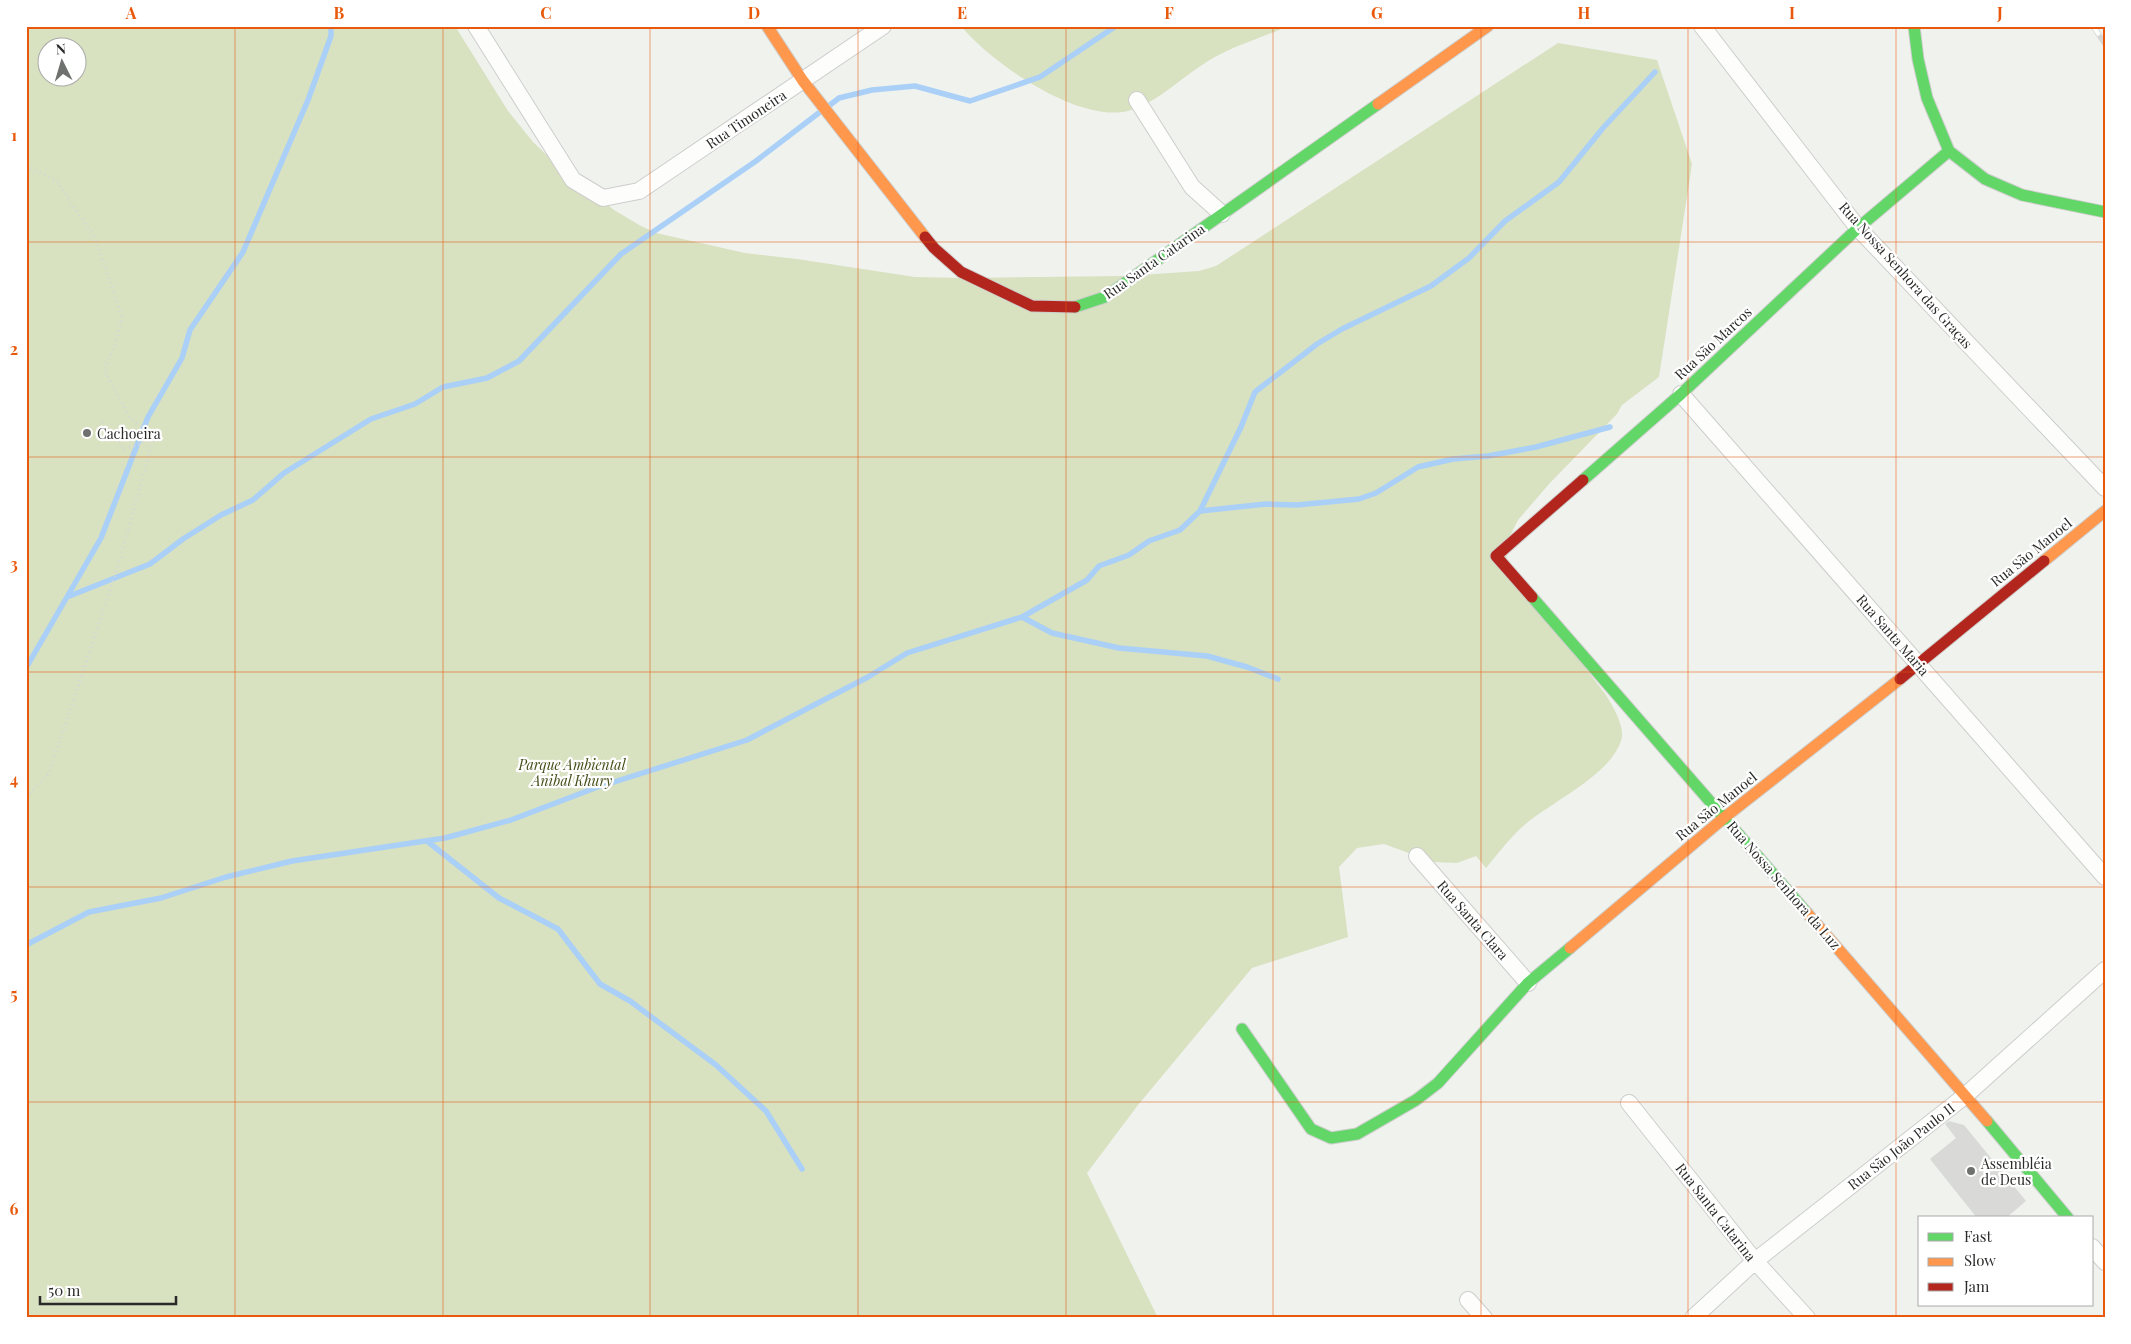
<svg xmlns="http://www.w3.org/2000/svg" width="2131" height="1344" font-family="'Playfair Display',serif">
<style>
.green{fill:#d8e1c0;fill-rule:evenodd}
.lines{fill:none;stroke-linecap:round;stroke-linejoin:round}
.stream{stroke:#aad0f7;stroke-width:5.5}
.building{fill:#d9dad8}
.street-casing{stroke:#cdcecc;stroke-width:18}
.fast-casing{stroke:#cdcecc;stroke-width:13}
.slow-casing{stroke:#cdcecc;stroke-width:13}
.jam-casing{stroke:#cdcecc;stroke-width:13}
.path{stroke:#d6d7d6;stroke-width:3;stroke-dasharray:1 4;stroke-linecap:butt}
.street{stroke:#fdfdfc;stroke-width:16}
.fast{stroke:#63d668;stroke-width:11}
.slow{stroke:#ff974d;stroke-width:11}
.jam{stroke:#b3261e;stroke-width:11}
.rail-casing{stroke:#d6d6d4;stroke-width:5.5}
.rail{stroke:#fff;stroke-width:4;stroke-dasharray:11;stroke-linecap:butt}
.grid{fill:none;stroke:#e8590c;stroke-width:1;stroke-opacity:0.55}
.poi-dot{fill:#6f716e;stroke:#fff;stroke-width:2}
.labels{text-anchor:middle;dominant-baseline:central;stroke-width:4.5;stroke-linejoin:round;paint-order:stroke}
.street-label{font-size:14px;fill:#2a2b29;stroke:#fff}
.poi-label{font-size:14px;fill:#2a2b29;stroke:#fff;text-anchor:start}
.park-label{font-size:14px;font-style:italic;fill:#444e18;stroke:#fff}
.neatline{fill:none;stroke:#e8590c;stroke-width:2}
.grid-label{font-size:16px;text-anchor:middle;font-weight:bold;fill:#e8590c}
</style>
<rect width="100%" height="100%" fill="#f0f2ee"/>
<path class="green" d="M26 26H455L508 111 533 142 556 164 614 210 641 226 656 233 745 253 797 259 915 277 964 278 1127 276 1199 271 1216 266 1558 43 1657 60 1692 164 1659 377 1622 405 1617 414 1549 484 1518 520 1508 540 1506 564 1606 695C1613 707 1626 727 1621 741 1609 777 1548 803 1521 828 1508 840 1497 855 1486 868L1476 856 1457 863 1433 862 1384 844 1357 848 1339 867 1348 937 1252 968 1138 1105 1087 1173 1158 1318H26ZM48 48H78V78H48Z
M961 26H1288C1260 39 1231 46 1205 63 1181 78 1159 101 1131 110 1082 126 991 63 961 26Z"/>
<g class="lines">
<path class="stream" d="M830 105 839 98 872 90 915 86 970 101 1040 77 1116 26
M1200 511 1266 504 1297 505 1359 499 1376 493 1418 467 1453 459 1488 456 1536 447 1610 427
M67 597 150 564 183 539 221 515 253 500 284 473 371 419 415 404 443 387 487 378 519 361 621 254 756 161 820 112
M1022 617 1052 633 1119 648 1207 656 1247 667 1278 679
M26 668 101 538 148 417 182 358 190 330 243 252 308 100 331 36V26
M427 841 499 898 558 929 600 984 630 1001 716 1065 766 1111 802 1169
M26 945 89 912 161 898 226 877 292 861 445 838 511 820 595 788 747 740 868 677 907 653 1022 617 1087 580 1099 566 1129 555 1149 541 1180 530 1200 511 1241 427 1255 392 1317 344 1342 329 1431 286 1469 258 1505 221 1559 182 1603 128 1655 72"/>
</g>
<path class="building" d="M1949 1121 1964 1125 2026 1201 2006 1218H1977L1930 1159 1956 1138 1945 1124Z"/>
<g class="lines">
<g class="street-casing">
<path id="street" d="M476 26 573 180 603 198 639 191 883 26
M1702 26 1858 228 2105 488
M1137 100 1192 187 1222 214
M1681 394 2105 877
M1417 856 1528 983
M1629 1103 1755 1261 1807 1318
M2092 1247 2105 1262
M1468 1300 1484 1318
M1693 1318 1755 1261 1966 1095 2105 970"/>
</g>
<g class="fast-casing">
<path id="fast" d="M1914 26 1918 59 1927 98 1949 151 1985 179 2022 195 2105 212
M1075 307 1105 297 1378 104
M1583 480 1681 394 1858 228 1949 151
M1532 597 1807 913
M1242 1029 1311 1129 1331 1138 1357 1134 1416 1100 1438 1083 1528 983 1570 948
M1987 1121 2068 1218"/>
</g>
<g class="slow-casing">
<path id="slow" d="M767 26 803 81 925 237
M1378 104 1488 26
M2044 561 2105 511
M1807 913 1987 1121
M1570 948 1725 817 1900 679"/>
</g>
<g class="jam-casing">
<path id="jam" d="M925 237 934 248 961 272 1032 306 1075 307
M1532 597 1496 556 1583 480
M1900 679 2044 561"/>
</g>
<path class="path" d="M26 166 56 180 95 238 122 317 118 337 104 370 129 416 153 440 118 566 49 773 26 797
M102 422 124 449 153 440"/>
<use href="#street" class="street"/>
<use href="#fast" class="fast"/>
<use href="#slow" class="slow"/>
<use href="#jam" class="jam"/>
<g class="rail-casing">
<path id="rail" d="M2093 26 2105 44"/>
</g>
<use href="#rail" class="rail"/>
</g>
<path class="grid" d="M235 26V1318M443 26V1318M650 26V1318M858 26V1318M1066 26V1318M1273 26V1318M1481 26V1318M1688 26V1318M1896 26V1318M26 242H2105M26 457H2105M26 672H2105M26 887H2105M26 1102H2105"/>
<g class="poi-dot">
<circle cx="87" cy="433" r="5"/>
<circle cx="1971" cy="1171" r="5"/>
</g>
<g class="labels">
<g class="street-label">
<text transform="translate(746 119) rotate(-34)">Rua Timoneira</text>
<text transform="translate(1154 261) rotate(-35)">Rua Santa Catarina</text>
<text transform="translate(1906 275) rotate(48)">Rua Nossa Senhora das Graças</text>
<text transform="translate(1713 343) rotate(-43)">Rua São Marcos</text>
<text transform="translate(2031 552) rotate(-39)">Rua São Manoel</text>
<text transform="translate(1893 635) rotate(49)">Rua Santa Maria</text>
<text transform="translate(1716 806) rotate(-39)">Rua São Manoel</text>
<text transform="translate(1784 885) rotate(49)">Rua Nossa Senhora da Luz</text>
<text transform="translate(1473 920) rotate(49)">Rua Santa Clara</text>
<text transform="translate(1901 1146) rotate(-38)">Rua São João Paulo II</text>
<text transform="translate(1716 1212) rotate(52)">Rua Santa Catarina</text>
</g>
<g class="poi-label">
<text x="97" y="433">Cachoeira</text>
<text x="1981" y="1163">Assembléia<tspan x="1981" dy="16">de Deus</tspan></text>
</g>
<g class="park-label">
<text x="572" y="764">Parque Ambiental<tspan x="572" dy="16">Anibal Khury</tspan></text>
</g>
</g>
<rect width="2131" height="1344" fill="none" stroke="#ffffff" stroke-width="55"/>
<rect x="1918" y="1216" width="175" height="90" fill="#ffffff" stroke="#aaaaa9"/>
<rect x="1928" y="1233" width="25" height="8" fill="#63d668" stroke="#aaaaa9"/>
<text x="1964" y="1242" font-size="15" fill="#2a2b29">Fast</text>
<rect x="1928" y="1258" width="25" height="8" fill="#ff974d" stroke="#aaaaa9"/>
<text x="1964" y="1266" font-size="15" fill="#2a2b29">Slow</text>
<rect x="1928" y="1283" width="25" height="8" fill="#b3261e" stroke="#aaaaa9"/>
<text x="1964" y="1292" font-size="15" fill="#2a2b29">Jam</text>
<g transform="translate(62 62) rotate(355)"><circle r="24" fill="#ffffff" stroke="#aaaaa9"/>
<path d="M0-4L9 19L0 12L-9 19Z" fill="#6f716e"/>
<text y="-8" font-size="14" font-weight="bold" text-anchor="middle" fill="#2a2b29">N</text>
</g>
<path d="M40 1296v8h136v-8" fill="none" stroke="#2a2b29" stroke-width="2.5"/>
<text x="48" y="1296" font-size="15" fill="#2a2b29" stroke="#ffffff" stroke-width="4" paint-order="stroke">50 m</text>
<rect x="28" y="28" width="2076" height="1288" class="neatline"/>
<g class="grid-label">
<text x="131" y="19">A</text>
<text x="339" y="19">B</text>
<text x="546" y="19">C</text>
<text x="754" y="19">D</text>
<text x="962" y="19">E</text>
<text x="1169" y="19">F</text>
<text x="1377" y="19">G</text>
<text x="1584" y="19">H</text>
<text x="1792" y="19">I</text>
<text x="2000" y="19">J</text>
<text x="14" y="141">1</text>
<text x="14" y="355">2</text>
<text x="14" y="570">3</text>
<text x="14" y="785">4</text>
<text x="14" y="1000">5</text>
<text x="14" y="1215">6</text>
</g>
</svg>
